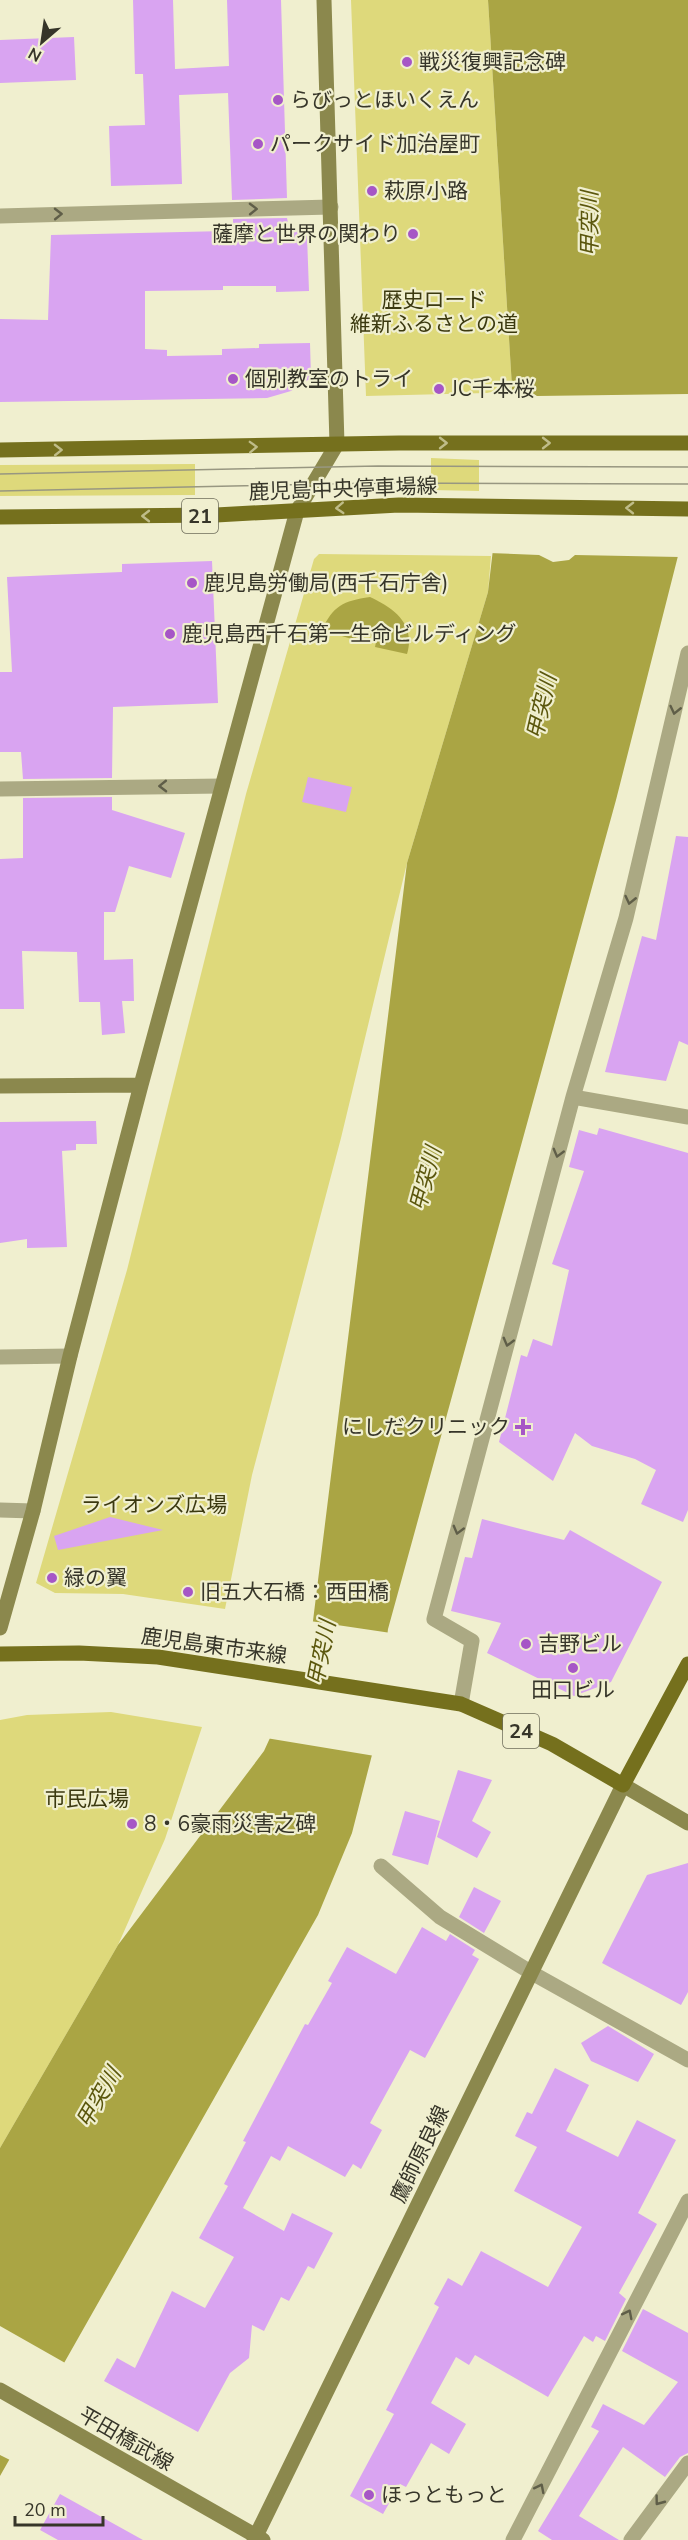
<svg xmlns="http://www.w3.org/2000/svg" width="688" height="2540" font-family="'Nunito Sans','Noto Sans JP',sans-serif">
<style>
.green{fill:#ded97b}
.water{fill:#aaa544}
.pier{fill:#f0efcf}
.building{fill:#d9a4f1}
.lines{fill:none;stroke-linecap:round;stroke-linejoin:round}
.street{stroke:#aba983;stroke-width:15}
.secondary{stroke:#8b884d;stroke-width:15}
.primary{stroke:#75701d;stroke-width:15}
.tram{stroke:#989781;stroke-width:1.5}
.oneway{stroke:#5f5e48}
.oneway2{stroke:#bfbc88}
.poi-dot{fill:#a656c6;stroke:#f0efcf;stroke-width:2}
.labels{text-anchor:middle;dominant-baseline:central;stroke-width:4.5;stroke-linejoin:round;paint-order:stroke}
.shield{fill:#f0efcf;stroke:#6e6d5b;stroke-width:1.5}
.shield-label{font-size:20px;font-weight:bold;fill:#363529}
.poi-label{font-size:21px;fill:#363529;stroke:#f0efcf;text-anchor:start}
.park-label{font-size:21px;fill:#3b390f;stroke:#f0efcf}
.street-label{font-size:21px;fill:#363529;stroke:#f0efcf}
.water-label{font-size:22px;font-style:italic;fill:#5b570d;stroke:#f0efcf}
</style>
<rect width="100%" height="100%" fill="#f0efcf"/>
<path class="green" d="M351 0H488L512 387 487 393 366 396Z
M431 458 479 460V491L431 490Z
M195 464V495L0 496V465Z
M319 554 491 556 488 592 407 863 341 1138 252 1475 225 1609 123 1594 55 1593 36 1583 127 1270 246 794 314 559Z
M111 1712 202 1727 165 1839 118 1945 0 2148V1720L27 1715Z"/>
<path class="water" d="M488 0H688V460L680 548 616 800 388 1629 374 1747 352 1833 318 1915 0 2476V2148L118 1945 264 1751 309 1653 407 863 488 592 512 387Z
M370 597C394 608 416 624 407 654L375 647 376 642 368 632 357 635 355 640 322 630C333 606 343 601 370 597Z"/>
<path class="pier" d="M523 387 537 396 688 394V492L680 557 575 555 569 560 553 562 539 555 489 553 508 394 515 388Z
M310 1621 391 1633 375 1756 266 1738 306 1652Z
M0 2326 67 2364 12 2461 0 2455Z"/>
<path class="building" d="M133 0H173L175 69 229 66 227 0H281L287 198 232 200 228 93 179 95 182 184 111 186 109 126 145 125 143 74H135Z
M74 37 76 80 0 83V40Z
M287 218 288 223 307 236 309 291 276 292V286H223V290L145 291V349L167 350V356L222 355V349L259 348V344L310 343 311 378 291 391 267 398 0 402V319L48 320 51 235 226 231 233 229V219Z
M212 561 218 703 113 707 112 778 23 779 21 752H0V672H12L7 577 122 572V564Z
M308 777 352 787 346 812 302 802Z
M112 797V810L185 833 171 878 129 866 115 912H104V960L133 959 134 1001H122L125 1033 102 1035 100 1002H79L77 952 22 951 24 1009H0V859L23 858V798Z
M676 836 688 837V1045L679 1041 666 1081 605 1072 642 936 656 940Z
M96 1121 97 1144H76V1150L62 1151 67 1247 27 1248V1239L0 1243V1122Z
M599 1128 688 1153V1510L683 1522 641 1504 656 1470 635 1459 592 1446 575 1433 553 1481 499 1442 521 1355 527 1357 533 1339 552 1346 569 1270 552 1264 584 1171 569 1167 579 1130 597 1135Z
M110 1517 163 1530 58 1550 54 1536Z
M482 1519 564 1540 570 1530 662 1582 611 1682 574 1696 487 1653 501 1623 451 1611 465 1557 472 1558Z
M458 1770 492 1780 472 1821 491 1832 477 1858 437 1837Z
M405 1811 440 1821 428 1865 392 1855Z
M688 1863V1992L681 2005 602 1963 647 1875Z
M474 1887 501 1901 484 1933 459 1917Z
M422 1927 446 1941 450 1934 475 1950 472 1955 479 1959 425 2058 410 2050 370 2123 382 2130 361 2169 353 2164 345 2177 288 2146 280 2161 271 2156 243 2208 284 2231 292 2213 333 2233 314 2269 308 2266 289 2301 281 2297 264 2331 252 2325 249 2358 230 2373 198 2432 104 2381 117 2358 135 2368 172 2291 205 2308 234 2257 199 2238 228 2186 224 2184 246 2142 243 2141 305 2024 308 2025 332 1983 328 1981 347 1947 396 1974Z
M608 2026 654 2054 638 2082 591 2061 581 2043Z
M555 2068 589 2085 566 2131 618 2157 637 2120 676 2140 638 2213 657 2224 619 2293 626 2299 605 2341 596 2336 593 2342 584 2336 548 2397 475 2355 469 2365 456 2357 431 2403 466 2424 449 2454 431 2443 406 2487 400 2484 383 2514 350 2496 394 2414 386 2410 439 2307 434 2304 448 2278 462 2286 481 2251 548 2287 582 2227 514 2191 537 2147 515 2136 527 2112 532 2114Z
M643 2309 688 2333V2453L680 2457 665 2477 623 2447 579 2516 619 2540H552L538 2531 599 2431 591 2427 603 2404 644 2425 678 2382 622 2351Z
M60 2494 143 2540H58L40 2530Z"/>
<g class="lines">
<path class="street" d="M0 216 331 207
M0 789 222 786
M573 1097 688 1117
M0 1357 70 1356
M0 1510 33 1511
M461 1704 472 1641 434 1619 573 1097 626 918 688 653
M381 1866 440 1917 532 1973 688 2060
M513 2540 688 2201
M631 2540 688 2463"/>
<path class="secondary" d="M0 1086 141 1085
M0 1628 33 1511 70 1356 141 1085 297 511 337 444 324 0
M0 2390 263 2540
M254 2540 623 1785 688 1823"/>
<path class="primary" d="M0 450 399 443H688
M0 517 216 515 399 505 688 509
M0 1654 79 1653 158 1657 461 1704 552 1744 623 1785 688 1664"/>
<path class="tram" d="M0 474 378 466 688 467
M0 491 378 483 688 484"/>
</g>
<defs><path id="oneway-chevron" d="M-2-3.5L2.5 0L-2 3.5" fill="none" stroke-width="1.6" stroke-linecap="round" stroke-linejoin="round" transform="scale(1.5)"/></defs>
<g class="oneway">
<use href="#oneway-chevron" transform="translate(253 209) rotate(-1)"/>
<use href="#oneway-chevron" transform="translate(58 214) rotate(-1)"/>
<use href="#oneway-chevron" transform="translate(675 710) rotate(103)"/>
<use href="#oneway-chevron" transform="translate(163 786) rotate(179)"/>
<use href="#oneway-chevron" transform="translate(630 900) rotate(103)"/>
<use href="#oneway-chevron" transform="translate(558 1153) rotate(105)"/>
<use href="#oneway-chevron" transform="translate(508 1342) rotate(105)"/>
<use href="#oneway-chevron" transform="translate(458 1530) rotate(105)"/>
<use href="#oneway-chevron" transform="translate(628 2314) rotate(-63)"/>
<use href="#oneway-chevron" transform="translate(540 2488) rotate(-63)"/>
<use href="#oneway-chevron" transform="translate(659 2501) rotate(127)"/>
</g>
<g class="oneway2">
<use href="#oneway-chevron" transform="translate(443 443)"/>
<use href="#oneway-chevron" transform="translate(546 443)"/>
<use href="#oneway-chevron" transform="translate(253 447) rotate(-2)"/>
<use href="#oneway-chevron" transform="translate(58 450) rotate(-1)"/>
<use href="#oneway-chevron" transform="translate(340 508) rotate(177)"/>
<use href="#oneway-chevron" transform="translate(630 508) rotate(-179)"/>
<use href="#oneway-chevron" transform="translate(146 516) rotate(180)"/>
</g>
<g class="poi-dot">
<circle cx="407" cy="62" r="6"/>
<circle cx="278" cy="100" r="6"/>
<circle cx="258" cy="144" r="6"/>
<circle cx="372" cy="191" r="6"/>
<circle cx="413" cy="234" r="6"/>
<circle cx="233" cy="379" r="6"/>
<circle cx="439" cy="389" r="6"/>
<circle cx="192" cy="583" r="6"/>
<circle cx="170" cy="634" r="6"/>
<path d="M520 1418h6v6h6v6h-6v6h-6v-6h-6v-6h6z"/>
<circle cx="52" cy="1578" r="6"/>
<circle cx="188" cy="1592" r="6"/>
<circle cx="526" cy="1644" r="6"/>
<circle cx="573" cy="1668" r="6"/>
<circle cx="132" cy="1824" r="6"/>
<circle cx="369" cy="2495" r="6"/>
</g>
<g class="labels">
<g class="shield">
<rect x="182" y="499" width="36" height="34" rx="4.5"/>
<rect x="503" y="1714" width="36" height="34" rx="4.5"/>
</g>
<g class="shield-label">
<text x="200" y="516">21</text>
<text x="521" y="1731">24</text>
</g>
<g class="poi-label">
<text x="419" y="62">戦災復興記念碑</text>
<text x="290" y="100">らびっとほいくえん</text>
<text x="270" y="144">パークサイド加治屋町</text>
<text x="384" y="191">萩原小路</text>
<text x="401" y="234" text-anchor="end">薩摩と世界の関わり</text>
<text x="245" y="379">個別教室のトライ</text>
<text x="451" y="389">JC千本桜</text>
<text x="204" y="583">鹿児島労働局(西千石庁舎)</text>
<text x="182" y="634">鹿児島西千石第一生命ビルディング</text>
<text x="510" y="1427" text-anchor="end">にしだクリニック</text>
<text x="64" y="1578">緑の翼</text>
<text x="200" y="1592">旧五大石橋：西田橋</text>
<text x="538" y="1644">吉野ビル</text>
<text x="573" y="1690" text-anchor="middle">田口ビル</text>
<text x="144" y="1824">8・6豪雨災害之碑</text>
<text x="381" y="2495">ほっともっと</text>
</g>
<g class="park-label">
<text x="434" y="300">歴史ロード<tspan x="434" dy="24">維新ふるさとの道</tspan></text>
<text x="154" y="1505">ライオンズ広場</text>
<text x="87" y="1799">市民広場</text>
</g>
<g class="street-label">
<text transform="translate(343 489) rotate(-2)">鹿児島中央停車場線</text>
<text transform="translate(214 1646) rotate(8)">鹿児島東市来線</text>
<text transform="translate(420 2154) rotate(-64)">鷹師原良線</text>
<text transform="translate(126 2439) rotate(30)">平田橋武線</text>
</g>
<g class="water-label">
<text transform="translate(590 224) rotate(-90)">甲突川</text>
<text transform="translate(542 707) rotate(-77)">甲突川</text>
<text transform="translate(426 1179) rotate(-75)">甲突川</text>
<text transform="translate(322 1653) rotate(-79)">甲突川</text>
<text transform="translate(99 2098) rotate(-60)">甲突川</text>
</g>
</g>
<g transform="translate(42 42) rotate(209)" stroke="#f0efcf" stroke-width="4.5" paint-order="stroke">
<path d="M0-4.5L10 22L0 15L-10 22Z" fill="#363529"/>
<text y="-9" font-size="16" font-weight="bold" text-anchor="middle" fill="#363529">N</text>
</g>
<path d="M15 2516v9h88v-9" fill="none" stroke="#363529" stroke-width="3"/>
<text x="24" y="2516" font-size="18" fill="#363529" stroke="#f0efcf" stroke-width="4.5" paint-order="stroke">20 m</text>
</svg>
